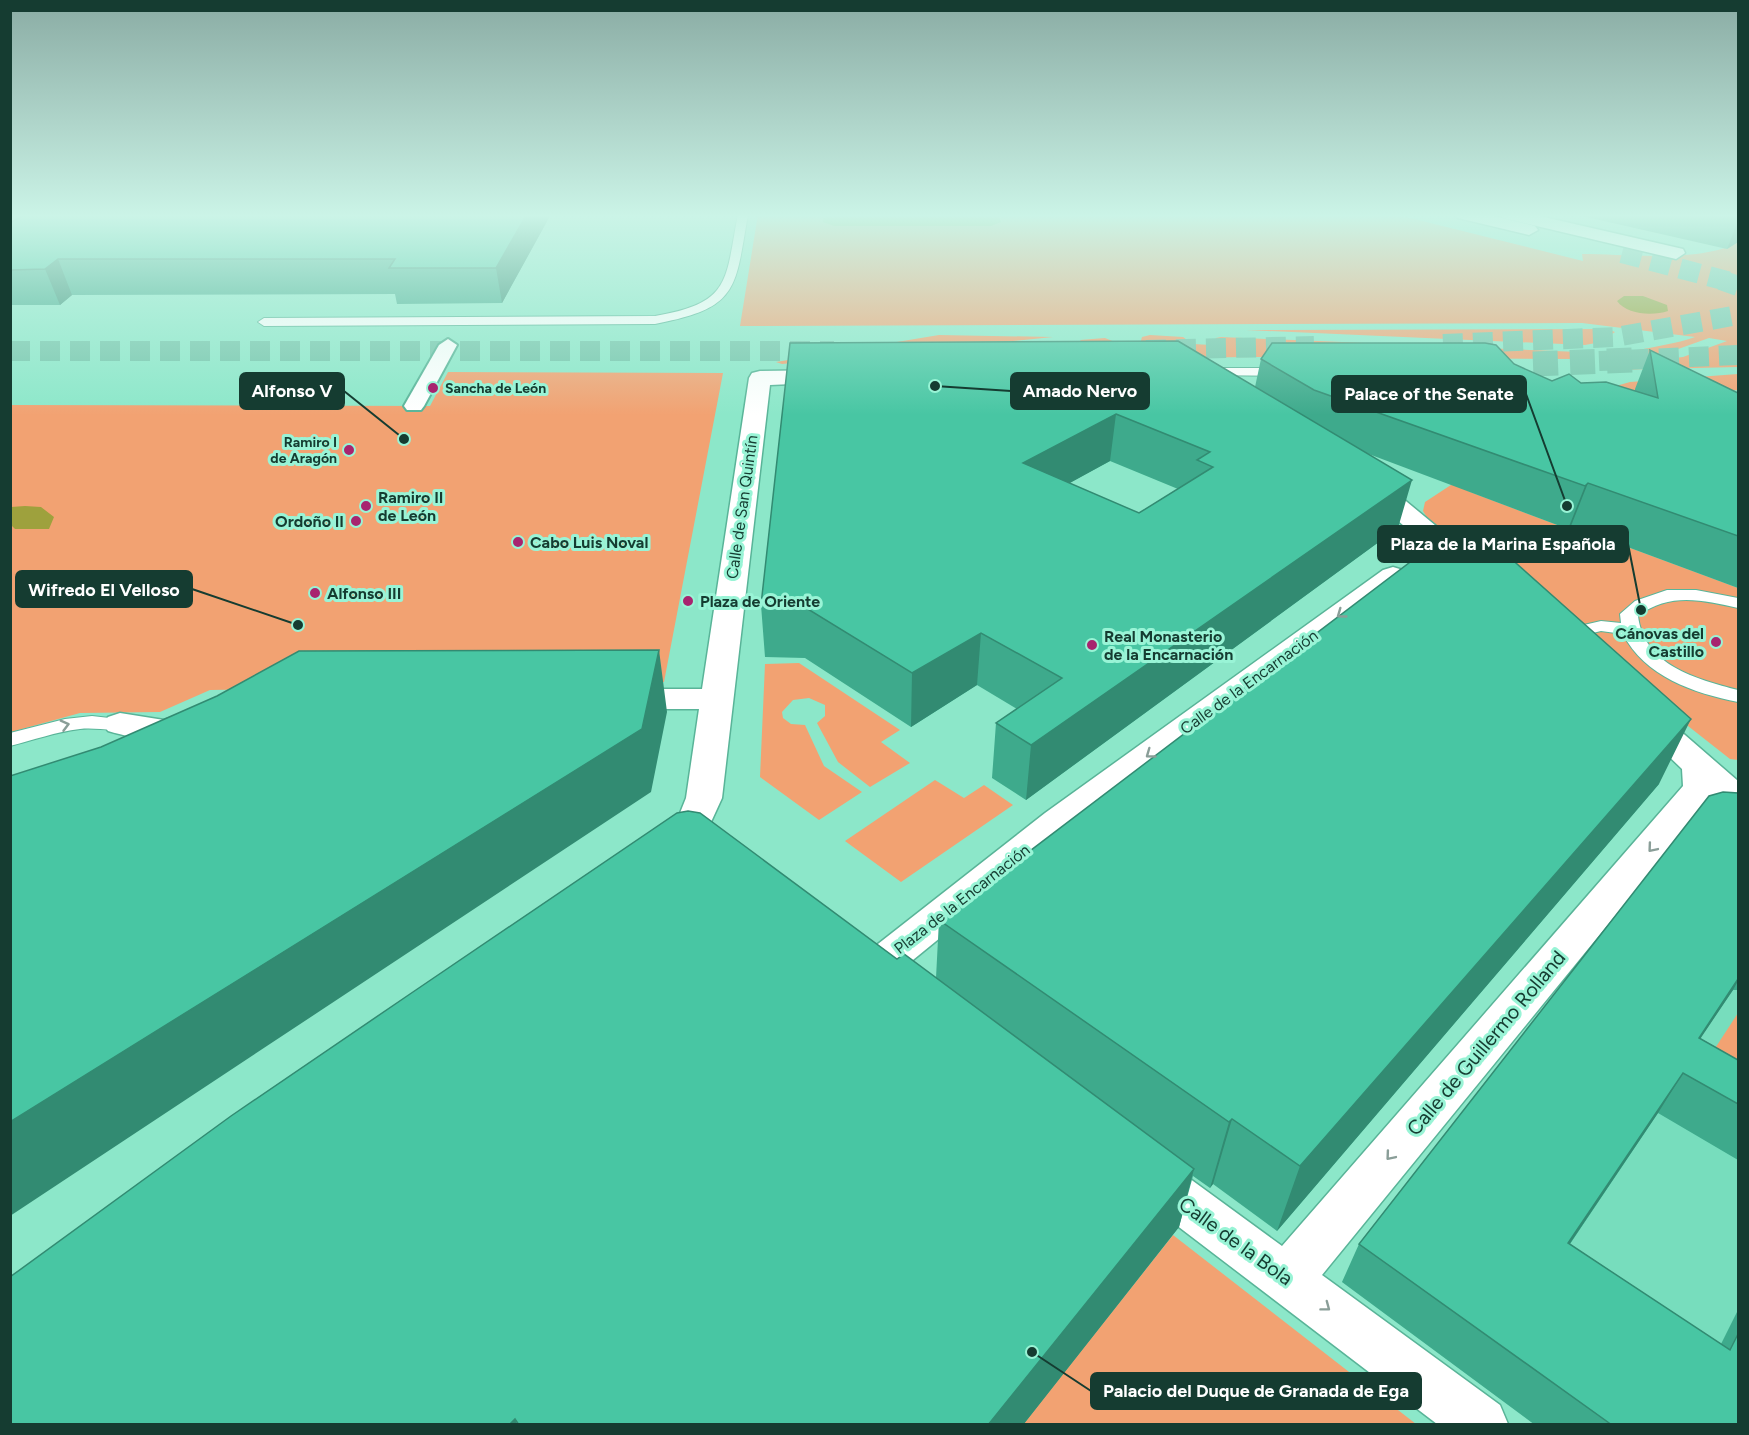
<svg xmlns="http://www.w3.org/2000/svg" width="1749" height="1435" font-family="Figtree,sans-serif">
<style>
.built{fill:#77ddbd}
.green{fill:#f2a272}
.water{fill:#9ea13d}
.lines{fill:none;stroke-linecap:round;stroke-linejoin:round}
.secondary-tunnel-far1{stroke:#74c5ab;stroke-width:20;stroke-dasharray:20 10;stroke-linecap:butt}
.secondary-tunnel{stroke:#74c5ab;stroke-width:25;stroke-dasharray:25 12;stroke-linecap:butt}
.primary-tunnel{stroke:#74c5ab;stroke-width:20;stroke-dasharray:20 10;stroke-linecap:butt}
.service-casing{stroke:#59b498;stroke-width:2}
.pedestrian-casing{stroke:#59b498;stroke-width:4}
.minor-casing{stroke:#59b498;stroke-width:3}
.primary-casing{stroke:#59b498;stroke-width:3}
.service{fill:#fff;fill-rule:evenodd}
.pedestrian{fill:#fff;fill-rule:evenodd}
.minor{fill:#fff;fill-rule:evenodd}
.primary{fill:#fff;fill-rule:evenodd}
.wall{fill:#3eaa8c;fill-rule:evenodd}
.shaded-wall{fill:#328b72}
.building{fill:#48c6a3;stroke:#328b72;stroke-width:1.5;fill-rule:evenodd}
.oneway{stroke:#8a9e98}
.poi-dot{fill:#a8246f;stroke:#99f4d6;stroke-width:2}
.labels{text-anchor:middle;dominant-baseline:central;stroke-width:6;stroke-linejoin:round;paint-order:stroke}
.far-poi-label{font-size:14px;font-weight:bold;fill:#153c31;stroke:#99f4d6;text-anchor:start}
.poi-label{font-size:16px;font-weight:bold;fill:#153c31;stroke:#99f4d6;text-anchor:start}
.street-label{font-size:16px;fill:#153c31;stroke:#99f4d6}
.near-street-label{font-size:20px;fill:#153c31;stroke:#99f4d6}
.leader{fill:none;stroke:#153c31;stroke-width:2}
.callout-dot{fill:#153c31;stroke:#99f4d6;stroke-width:2}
.callout{fill:#153c31;stroke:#153c31;stroke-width:2}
.callout-label{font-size:18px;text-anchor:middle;font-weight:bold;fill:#fff}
</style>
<rect width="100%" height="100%" fill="#8ce7c9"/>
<path class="built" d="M1689 833 1738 843V1342L1726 1335 1679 1424H1534L1342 1282Z"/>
<path class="green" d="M758 214H1394L1583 261 1582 254C1624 254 1703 263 1738 242V367L1608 370 1606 366 1683 357 1727 341 1709 338 1667 353 1613 359C1626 349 1673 346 1695 337L1582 323 740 326Z
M1608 329 1615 332 1601 342 1585 345 1246 330Z
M939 335 1053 337 782 364 776 362Z
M1150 335 1183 337 1193 344 1211 345 1216 338 1221 337 1579 352 1587 355 1581 359 1252 357 881 361 1071 341 1076 347 1085 346 1080 340 1105 338 1122 345 1140 344 1142 337Z
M448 372 723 373 664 682 210 690 160 712 80 713 11 732V405L430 406Z
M1738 374V390L1642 398 1616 386 1630 382Z
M1454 483 1470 492 1568 529 1571 526 1738 588V760L1730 759 1431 524 1423 511 1425 502Z
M799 663 900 730 881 742 910 763 870 787 838 762 817 723 825 716V705L809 698 793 700 782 712 783 718 791 724 805 725 824 766 862 792 819 820 760 777 765 664Z
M935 780 964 798 984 785 1013 805 901 882 845 841Z
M1738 1013V1100L1697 1076Z
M1173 1235 1416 1424H1023Z"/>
<path class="water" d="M824 214H998L1001 222 991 226H834L823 222Z
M1624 296H1643L1667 305 1668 311C1653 316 1627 315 1617 301Z
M25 506 41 507 54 517 49 529H15L11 525V507Z"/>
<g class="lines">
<path class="secondary-tunnel-far1" d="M1721 280 1738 286
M1443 344 1616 337 1738 315
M1146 350 1314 346
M10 351H834
M1599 361 1738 355"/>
<path class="secondary-tunnel" d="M1533 364 1633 360"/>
<path class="primary-tunnel" d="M1622 253 1738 284"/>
<g class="service-casing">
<path id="service" d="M738 214H748C735 291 738 308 655 324L264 326 258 322 264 318 655 316C731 303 725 282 738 214Z
M1205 368H1284L1291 372 1284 376 1200 375V369Z
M1667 590H1696L1738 598V608C1703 600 1669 592 1638 616 1644 665 1696 679 1738 690V702C1694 693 1645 677 1623 634L1601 631 1564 640 1555 635 1558 631 1601 621 1621 623 1620 614 1635 601Z
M92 716 127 720 130 724 127 728C112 732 95 727 80 729 56 732 33 740 10 746V733L65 719Z"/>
</g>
<g class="pedestrian-casing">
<path id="pedestrian" d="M448 339 457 345 424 406 421 410H407L404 406 439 345Z"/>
</g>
<g class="minor-casing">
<path id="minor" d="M830 370 838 372 841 377 838 382 770 385 722 798 711 822 698 825 685 822 680 813 686 798 699 709H622L611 706 606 699 611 692 622 689H702L749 378 752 373 760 371Z
M1369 475 1378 478 1482 564 1486 570 1482 576 1472 579 1462 576 1360 488 1356 483 1360 478Z
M1393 567 1403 570 1407 576 1403 582 1071 831 897 973 883 978 869 973 863 962 869 951 1045 813 1383 570Z
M1643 706 1655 709 1738 781V812L1725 809 1712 797 1322 1275 1500 1405 1508 1424H1437L1133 1192 1126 1177 1133 1162 1150 1156 1167 1162 1282 1246 1683 786 1682 769 1627 716 1631 709Z
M188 712 200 715 205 722C185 752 137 739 108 731L103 724 108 717 120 713 164 720Z"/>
</g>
<g class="primary-casing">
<path id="primary" d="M1455 214H1485L1535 226 1538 230 1529 235 1458 218Z
M1500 214H1531L1683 249 1685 253 1676 259 1503 218Z"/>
</g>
<use href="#service" class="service"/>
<use href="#pedestrian" class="pedestrian"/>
<use href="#minor" class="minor"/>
<use href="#primary" class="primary"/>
</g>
<path class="wall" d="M551 214 502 303 397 304 395 294 72 295 60 305H10V223Z
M1573 214H1738V242L1727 249Z
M790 343 1255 387 1261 359 1514 364 1552 381 1581 383 1635 391V389L1650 350 1738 393V588L1571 526 1568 529 1366 453 1398 528 1026 800 992 778 996 723 1017 709 977 685 911 727 805 658 765 657 761 605ZM1110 461 1178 489 1139 513 1069 483Z
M1659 784 1277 1231 1213 1184 1210 1188 1193 1176 1179 1227 1023 1425H10L936 978 939 920Z
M1738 793V990H1733L1700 1038 1738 1060V1160L1658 1113 1570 1244 1721 1344 1738 1310V1425H1535L1342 1282 1359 1244Z"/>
<path class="shaded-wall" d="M527 214H551L502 303 496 268Z
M1738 221V242L1727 249Z
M58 259 72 295 60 305 45 269Z
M1116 414 1110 461 1019 511 1023 463Z
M1412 480 1398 528 1026 800 1031 745Z
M1588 483 1571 526 1568 529 1585 486Z
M981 633 977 685 911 727 912 673Z
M659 650 667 712 651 792 10 1216V1122Z
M1691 719 1659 784 1277 1231 1300 1166Z
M1738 979V981L1733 990 1674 1078 1699 1038Z
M1683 1073 1658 1113 1544 1282 1568 1243Z
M1232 1119 1213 1184 1210 1188 1229 1122Z
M1194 1169 1179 1227 1023 1425H988Z
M515 1419 517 1425H509Z"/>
<path class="building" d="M25 214H527L496 268H389L395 259H58L45 269 10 270V223Z
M1178 341 1412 480 1031 745 996 723 1062 678 981 633 912 673 803 606 761 605 790 343ZM1116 414 1210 452 1197 460 1213 467 1139 513 1023 463Z
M1272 343H1485L1496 345 1514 364 1552 381 1569 374 1581 383 1606 382 1658 398 1650 350 1738 393V536L1588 483 1585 486 1314 390 1261 359Z
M1455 528 1480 531 1691 719 1300 1166 1232 1119 1229 1122 939 920Z
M659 650 642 729 10 1122V776L101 747 217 696 299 651Z
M1723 792 1738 793V979L1699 1038 1738 1060V1104L1683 1073 1568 1243 1730 1350 1738 1334V1425H1612L1359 1244 1709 796Z
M688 811 700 813 897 959 904 954 1194 1169 988 1425H519L515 1419 509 1425H10V1277L231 1116 410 994 677 813Z"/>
<defs><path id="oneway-chevron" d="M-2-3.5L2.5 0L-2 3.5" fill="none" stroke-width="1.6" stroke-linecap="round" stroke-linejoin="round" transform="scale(1.5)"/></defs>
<g class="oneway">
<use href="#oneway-chevron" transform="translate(1341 614) rotate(144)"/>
<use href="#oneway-chevron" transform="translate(65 725) rotate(-15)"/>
<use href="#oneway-chevron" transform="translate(1150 754) rotate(144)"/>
<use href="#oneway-chevron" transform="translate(1652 848) rotate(130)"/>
<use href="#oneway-chevron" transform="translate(1390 1156) rotate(130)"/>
<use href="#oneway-chevron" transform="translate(1326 1307) rotate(37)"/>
</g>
<linearGradient id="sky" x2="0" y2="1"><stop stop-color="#8aaca4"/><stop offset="0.52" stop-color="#cbf4e7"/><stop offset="1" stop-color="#cbf4e7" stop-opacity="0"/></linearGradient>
<rect width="1749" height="415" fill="url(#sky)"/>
<g class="poi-dot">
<circle cx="433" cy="388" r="6"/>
<circle cx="349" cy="450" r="6"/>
<circle cx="366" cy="506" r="6"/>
<circle cx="356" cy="521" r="6"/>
<circle cx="518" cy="542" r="6"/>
<circle cx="315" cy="593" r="6"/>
<circle cx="688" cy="601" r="6"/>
<circle cx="1716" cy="642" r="6"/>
<circle cx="1092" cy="645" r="6"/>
</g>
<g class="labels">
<g class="far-poi-label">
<text x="445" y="388">Sancha de León</text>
<text x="337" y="442" text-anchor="end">Ramiro I<tspan x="337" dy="16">de Aragón</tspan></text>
</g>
<g class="poi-label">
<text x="378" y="497">Ramiro II<tspan x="378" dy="18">de León</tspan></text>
<text x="344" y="521" text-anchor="end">Ordoño II</text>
<text x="530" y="542">Cabo Luis Noval</text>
<text x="327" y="593">Alfonso III</text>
<text x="700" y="601">Plaza de Oriente</text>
<text x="1704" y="633" text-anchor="end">Cánovas del<tspan x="1704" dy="18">Castillo</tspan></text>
<text x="1104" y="636">Real Monasterio<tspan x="1104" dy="18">de la Encarnación</tspan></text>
</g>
<g class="street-label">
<text transform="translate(742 507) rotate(-82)">Calle de San Quintín</text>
<text transform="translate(1249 682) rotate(-36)">Calle de la Encarnación</text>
<text transform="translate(962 899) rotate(-38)">Plaza de la Encarnación</text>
</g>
<g class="near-street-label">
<text transform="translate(1486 1043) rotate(-50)">Calle de Guillermo Rolland</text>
<text transform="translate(1236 1241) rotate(36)">Calle de la Bola</text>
</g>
</g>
<path class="leader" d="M404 439L344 391M935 386L1011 391M1567 506L1526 394M1641 610L1628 544M298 625L192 589M1032 1352L1091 1391"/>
<g class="callout-dot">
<circle cx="404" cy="439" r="6"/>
<circle cx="935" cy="386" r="6"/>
<circle cx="1567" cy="506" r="6"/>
<circle cx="1641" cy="610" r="6"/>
<circle cx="298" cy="625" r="6"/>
<circle cx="1032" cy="1352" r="6"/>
</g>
<g class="callout">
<rect x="240" y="373" width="104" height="36" rx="6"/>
<rect x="1011" y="373" width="138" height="36" rx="6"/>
<rect x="1332" y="376" width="194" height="36" rx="6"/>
<rect x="1378" y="526" width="250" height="36" rx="6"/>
<rect x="16" y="571" width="176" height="36" rx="6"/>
<rect x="1091" y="1373" width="330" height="36" rx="6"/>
</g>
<g class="callout-label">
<text x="292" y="397">Alfonso V</text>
<text x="1080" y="397">Amado Nervo</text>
<text x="1429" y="400">Palace of the Senate</text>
<text x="1503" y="550">Plaza de la Marina Española</text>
<text x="104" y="596">Wifredo El Velloso</text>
<text x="1256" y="1397">Palacio del Duque de Granada de Ega</text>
</g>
<rect width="1749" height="1435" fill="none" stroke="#153c31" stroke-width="24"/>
</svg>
